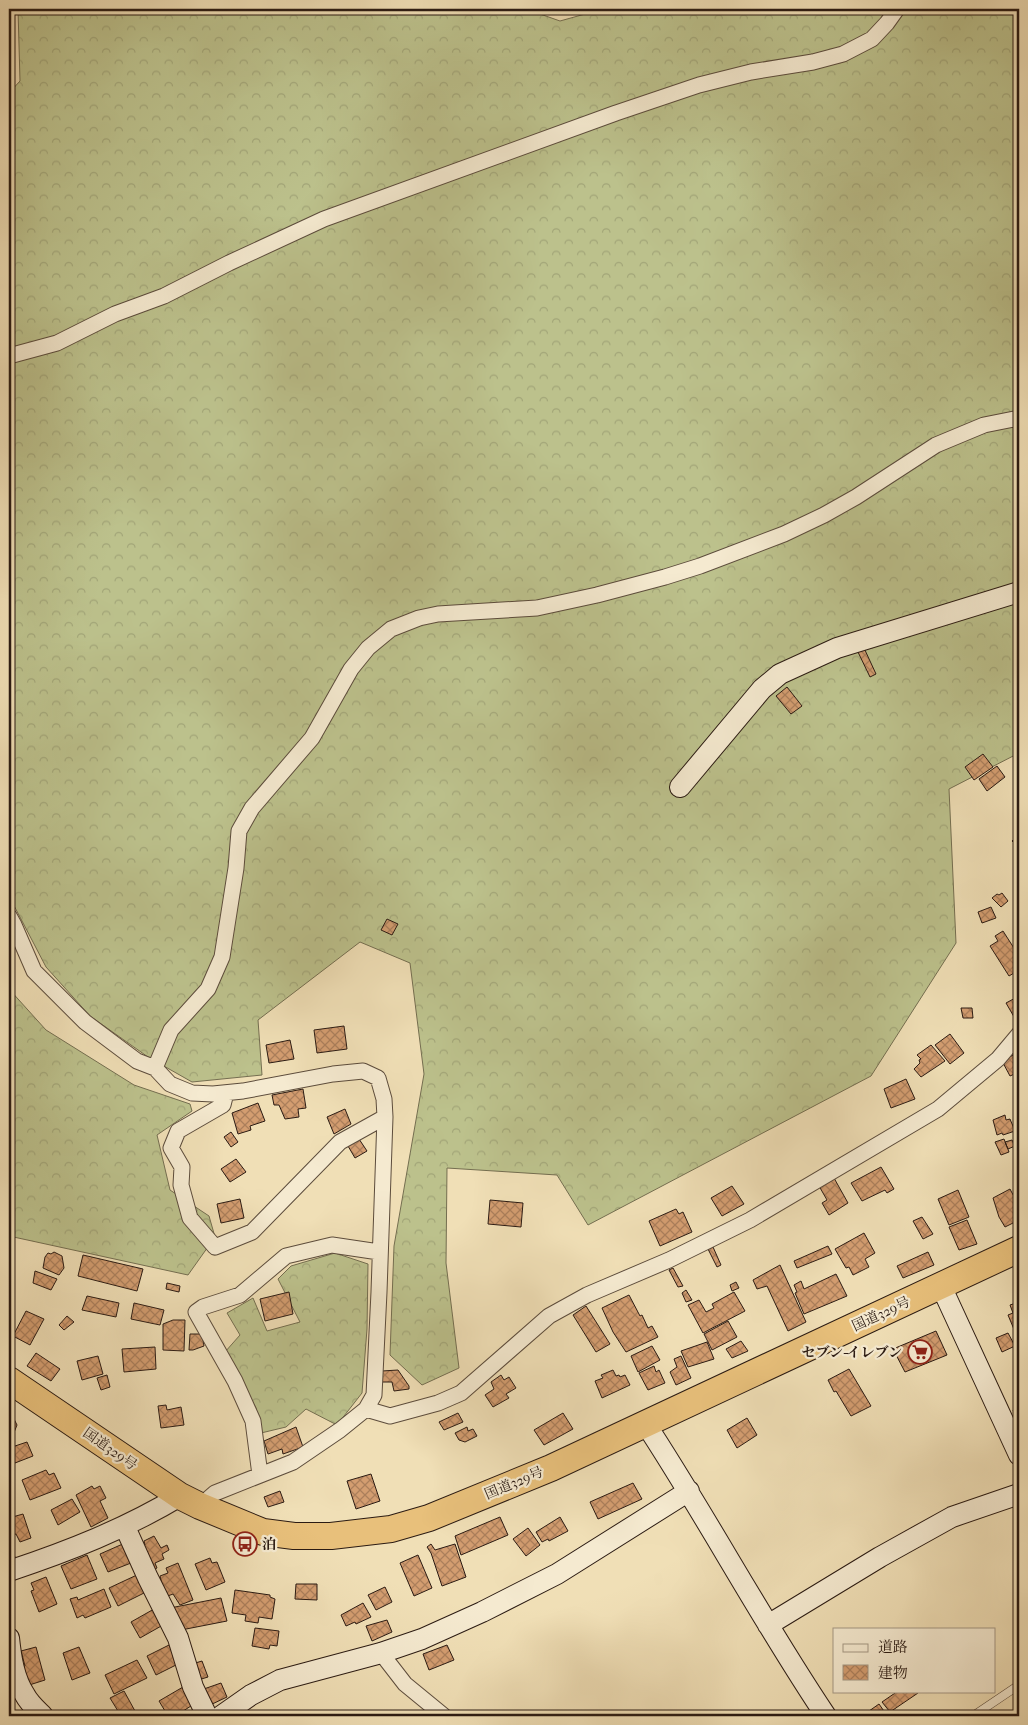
<svg xmlns="http://www.w3.org/2000/svg" width="1028" height="1725" font-family="'IM FELL French Canon','Noto Serif JP',serif">
<style>
.forest{fill:url(#forest-crowns);stroke:#746e50}
.building{fill:url(#building-cross-hatch);stroke:#2b1b13}
.lines{fill:none;stroke-linecap:round;stroke-linejoin:round}
.lane-casing{stroke:#5c4c3c;stroke-width:9}
.street-casing{stroke:#5c4c3c;stroke-width:17}
.secondary-casing{stroke:#2b1b13;stroke-width:22}
.highway-casing{stroke:#2b1b13;stroke-width:28}
.lane{stroke:#f5ead0;stroke-width:8}
.street{stroke:#f5ead0;stroke-width:15}
.secondary{stroke:#f5ead0;stroke-width:20}
.highway{stroke:#e8c07b;stroke-width:26}
.labels{text-anchor:middle;dominant-baseline:central;stroke-width:4.5;stroke-linejoin:round;paint-order:stroke}
.street-label{font-size:14px;fill:#2b1b13;stroke:#f5ead0}
.poi-label{font-size:14px;font-weight:bold;fill:#2b1b13;stroke:#f5ead0;text-anchor:end}
</style>
<defs>
<pattern id="forest-crowns" width="20" height="18" patternUnits="userSpaceOnUse" patternTransform="scale(1.25)"><rect width="20" height="18" fill="#bcc18c"/><path d="M2 6a3 3 0 1 1 6 0M12 15a3 3 0 1 1 6 0" fill="none" stroke="#a2a578"/></pattern>
<pattern id="building-cross-hatch" width="8" height="8" patternUnits="userSpaceOnUse" patternTransform="scale(1.25)"><rect width="8" height="8" fill="#d39d70"/><path d="M0 0l8 8M0 8l8-8" fill="none" stroke="#ab7f5b"/></pattern>
</defs>
<rect width="100%" height="100%" fill="#f0dfb6"/>
<filter id="stains"><feTurbulence type="fractalNoise" baseFrequency=".004" numOctaves="4"/><feColorMatrix values="0 0 0 0 .2 0 0 0 0 .09 0 0 0 0 .02 0 0 0 .5 -.17"/></filter>
<radialGradient id="worn" r=".72"><stop offset=".6" stop-color="#630" stop-opacity="0"/><stop offset="1" stop-color="#630" stop-opacity=".3"/></radialGradient>
<path class="forest" d="M18 9H526L560 21 603 9H1019V753L949 789 956 943 871 1076 588 1225 557 1175 447 1168 446 1263 459 1368 422 1385 390 1355 394 1246 424 1074 410 963 360 942 258 1020 262 1075 192 1082 148 1057 90 1016 46 967 9 896V93L20 81Z
M9 989 46 1030 134 1085 190 1104 192 1111 157 1135 170 1190 209 1216 215 1237 188 1275 9 1236Z
M335 1253 368 1264 367 1329 362 1393 337 1425 306 1409 286 1427 261 1433 256 1408 225 1352 240 1335 227 1313 253 1298 267 1331 300 1322 278 1279 291 1266Z"/>
<path class="building" d="M864 648 876 674 870 677 857 650Z
M787 687 802 706 791 714 776 696Z
M983 754 993 767 974 780 965 767Z
M997 766 1005 777 987 791 979 779Z
M1019 834V848L1012 841Z
M1002 893 1008 901 1001 907 992 898 997 894 999 895Z
M991 907 996 918 982 923 978 912Z
M387 919 398 924 392 935 381 930Z
M1003 931 1019 956V970L1009 976 990 946 998 941 995 936Z
M1019 996V1021L1017 1022 1006 1003Z
M961 1008H972L973 1018H963Z
M344 1026 347 1049 317 1053 314 1030Z
M950 1034 964 1053 950 1064 935 1045Z
M290 1040 294 1059 269 1063 266 1045Z
M931 1045 945 1061 921 1077 914 1069 920 1063 919 1060 921 1059 917 1055Z
M1019 1052V1072L1010 1076 1002 1061Z
M906 1079 915 1099 891 1108 884 1089Z
M303 1089 306 1108 298 1109 299 1117 285 1119 279 1105H274L272 1095Z
M258 1103 265 1121 250 1126 251 1130 238 1134 232 1113Z
M345 1109 351 1124 334 1134 327 1117Z
M1005 1115 1006 1120 1010 1119 1015 1131 1003 1135 1002 1133 997 1135 993 1120Z
M231 1132 238 1142 231 1147 224 1137Z
M359 1139 367 1151 355 1158 348 1146Z
M1004 1139 1009 1152 1001 1155 995 1142Z
M1012 1140 1015 1146 1008 1149 1005 1142Z
M236 1159 246 1172 230 1182 221 1169Z
M881 1167 894 1189 887 1193 885 1190 862 1201 851 1183Z
M834 1178 848 1203 829 1215 822 1203 827 1200 819 1186Z
M1019 1185V1199L1014 1187Z
M732 1186 744 1204 722 1216 711 1198Z
M1010 1189 1019 1206V1220L1005 1227 999 1217 993 1198Z
M958 1190 969 1217 949 1225 938 1199Z
M240 1199 244 1218 221 1223 217 1204Z
M490 1200 523 1203 521 1227 488 1224Z
M676 1209 679 1214 683 1212 692 1232 660 1246 649 1221Z
M922 1217 933 1234 923 1239 913 1221Z
M967 1220 977 1244 959 1250 949 1227Z
M864 1233 875 1253 865 1259 869 1267 853 1275 849 1267 846 1268 835 1249Z
M828 1246 832 1254 797 1268 794 1261Z
M713 1247 721 1265 717 1267 708 1249Z
M54 1252 62 1256 64 1268 59 1275 43 1268 45 1257 48 1253 51 1254Z
M928 1252 934 1265 903 1278 897 1266Z
M83 1255 143 1269 137 1291 78 1276Z
M780 1265 806 1322 788 1331 767 1286 757 1289 753 1280Z
M673 1268 683 1286 678 1287 669 1270Z
M35 1271 57 1279 51 1290 33 1283Z
M836 1274 847 1296 804 1314 795 1293 797 1292 794 1285 801 1281 804 1289Z
M736 1282 739 1288 732 1291 730 1285Z
M167 1283 180 1286 179 1292 166 1289Z
M686 1290 692 1300 686 1302 682 1293Z
M289 1292 293 1314 265 1321 260 1299Z
M734 1292 745 1311 703 1333 688 1305 699 1300 706 1312 714 1308 712 1304Z
M629 1295 640 1316 642 1315 648 1328 652 1326 658 1337 626 1352 613 1332 602 1308Z
M87 1296 119 1303 116 1317 82 1310Z
M1019 1302V1338L1018 1339 1008 1315 1013 1313 1010 1305Z
M134 1303 164 1310 160 1325 131 1319Z
M586 1306 610 1344 596 1352 573 1315Z
M26 1311 44 1319 30 1345 13 1336Z
M67 1316 74 1322 64 1330 59 1325Z
M173 1320H185L184 1351 163 1350V1324Z
M728 1321 737 1337 712 1350 704 1334Z
M936 1331 947 1355 905 1372 893 1349Z
M1008 1333 1015 1346 1002 1352 996 1338Z
M190 1334H202L204 1346 193 1350H189Z
M741 1341 748 1351 732 1358 726 1349Z
M707 1342 714 1359 688 1367 681 1351Z
M652 1346 660 1360 638 1372 631 1356Z
M155 1347 156 1369 124 1372 122 1349Z
M36 1353 60 1369 51 1381 27 1366Z
M98 1356 103 1374 82 1380 77 1361Z
M681 1356 691 1378 676 1385 670 1372 677 1367 674 1359Z
M654 1366 656 1372 659 1370 665 1383 648 1390 639 1373Z
M849 1369 871 1406 851 1416 836 1391 834 1392 828 1380Z
M398 1370 409 1386V1389L394 1391 392 1382H382V1371Z
M613 1370 616 1376 619 1375 620 1377 625 1375 630 1385 602 1398 595 1381 603 1378 601 1375Z
M107 1375 110 1387 101 1390 97 1378Z
M501 1375 504 1380 509 1377 516 1388 506 1394 509 1398 493 1407 485 1395 494 1389 491 1382Z
M166 1405 167 1410 181 1407 184 1425 161 1428 158 1406Z
M1019 1407V1420L1017 1421 1013 1410Z
M458 1413 463 1422 444 1430 439 1422Z
M563 1413 573 1429 544 1445 534 1430Z
M9 1414 12 1415 17 1425 13 1435 9 1433Z
M747 1418 757 1435 737 1448 727 1430Z
M296 1427 303 1447 283 1454 282 1449 268 1454 264 1441Z
M467 1427 468 1431 473 1429 477 1436 465 1442 459 1440 455 1433Z
M27 1442 33 1456 15 1463 9 1448Z
M46 1470 49 1475 54 1473 61 1488 30 1500 22 1480Z
M371 1474 380 1501 356 1509 347 1481Z
M633 1483 642 1499 598 1519 590 1502Z
M92 1486 94 1489 100 1486 106 1498 100 1501 108 1518 91 1527 76 1495Z
M280 1491 284 1502 268 1507 264 1497Z
M72 1499 80 1512 58 1525 51 1510Z
M23 1514 31 1538 20 1542 16 1534 9 1536V1518Z
M500 1517 508 1535 461 1555 455 1536Z
M560 1517 568 1531 549 1541 548 1539 542 1542 536 1532Z
M528 1528 540 1545 526 1556 513 1539Z
M154 1536 161 1548 167 1545 169 1550 162 1554 164 1559 155 1563 157 1568 149 1572 140 1548 145 1545 144 1541Z
M9 1540 16 1560 9 1562Z
M125 1543 131 1563 108 1572 100 1554Z
M431 1544 435 1550 455 1544 466 1577 442 1586 431 1553 427 1547Z
M87 1555 97 1579 71 1589 61 1566Z
M418 1555 432 1588 414 1596 400 1563Z
M210 1558 212 1563 217 1562 225 1582 206 1590 195 1564Z
M178 1563 193 1600 180 1605 173 1594 165 1597 160 1576 168 1573 166 1568Z
M139 1574 148 1591 118 1606 109 1588Z
M46 1577 57 1604 39 1612 31 1591 34 1590 31 1583Z
M296 1584H317V1600L295 1599Z
M385 1587 392 1602 376 1610 368 1595Z
M104 1589 111 1607 85 1618 83 1615 77 1618 70 1599 77 1597 78 1600Z
M235 1590 270 1595V1597L275 1599 272 1619 259 1617 258 1623 245 1621 246 1615 232 1613Z
M221 1598 227 1621 181 1630 170 1608Z
M363 1603 371 1617 356 1624 355 1622 346 1626 341 1615Z
M154 1609 163 1625 140 1638 131 1622Z
M387 1620 392 1632 372 1641 366 1626Z
M255 1628 279 1631 277 1646 270 1645 269 1649 252 1646Z
M169 1645 178 1664 156 1675 147 1656Z
M447 1645 454 1660 429 1670 423 1654Z
M36 1647 45 1680 26 1686 23 1667 25 1666 21 1651Z
M79 1647 90 1673 72 1680 63 1653Z
M137 1660 147 1678 114 1694 105 1675Z
M202 1661 208 1677 198 1680 192 1664Z
M221 1683 227 1697 208 1706 201 1690Z
M183 1687 194 1704 177 1715 175 1712 168 1716 159 1701Z
M124 1691 135 1711 121 1716 110 1698Z
M898 1691H917L918 1693 890 1712 882 1702Z
M879 1704 886 1714 883 1716H862Z"/>
<g class="lines">
<g class="lane-casing">
<path id="lane" d="M973 1716 1019 1685"/>
</g>
<g class="street-casing">
<path id="street" d="M9 356 57 343 115 314 164 296 229 263 324 219 616 113 699 85 751 72 813 62 843 54 872 39 887 23 897 9
M9 916 14 925 34 971 85 1022 137 1061 155 1068 170 1084 192 1093 213 1094 243 1091 333 1074 363 1071 378 1078 384 1099 385 1117 379 1292 374 1395 366 1409 340 1430 293 1462 215 1493 200 1506
M155 1068 171 1030 208 989 222 957 236 868 239 831 252 808 312 738 351 669 368 648 391 629 419 618 438 614 537 608 597 595 665 577 700 566 784 534 824 515 856 497 936 445 984 425 1014 419 1019 420
M226 1093 223 1105 178 1131 171 1148 182 1167 181 1185 190 1218 215 1247 252 1232 340 1142 385 1117
M366 1409 390 1416 438 1403 461 1393 549 1316 587 1295 669 1260 750 1220 938 1109 998 1059 1019 1034
M260 1475 253 1421 235 1381 196 1312 203 1307 240 1295 286 1256 332 1245 379 1252
M381 1653 405 1684 444 1716"/>
</g>
<g class="secondary-casing">
<path id="secondary" d="M680 787 762 689 780 674 837 648 1019 592
M941 1286 1019 1455
M645 1423C708 1519 762 1621 826 1716
M125 1527 148 1578 178 1638 193 1687 207 1716
M9 1571C69 1551 125 1529 180 1496
M768 1625 880 1557 952 1517 1019 1494
M9 1638C11 1657 14 1678 25 1695 29 1703 37 1710 43 1716
M221 1716 251 1695 280 1680 381 1653 422 1639 482 1612 557 1574 689 1491"/>
</g>
<g class="highway-casing">
<path id="highway" d="M9 1380 180 1496 200 1506 263 1532 294 1536H331L391 1529 429 1518 551 1468 1019 1249"/>
</g>
<use href="#lane" class="lane"/>
<use href="#street" class="street"/>
<use href="#secondary" class="secondary"/>
<use href="#highway" class="highway"/>
</g>
<defs>
<g id="supermarket-ring" transform="scale(1.25)"><circle r="9.5" fill="#f5ead0" stroke="#8f2418" stroke-width="1.5"/><path d="M-6-5.5h2.5l.6 2H6L4.5 2H-2.5L-4.4-4H-6ZM-1.5 3.2a1.3 1.3 0 1 0 .1 0ZM3 3.2a1.3 1.3 0 1 0 .1 0Z" fill="#8f2418"/></g>
<g id="bus-ring" transform="scale(1.25)"><circle r="9.5" fill="#f5ead0" stroke="#8f2418" stroke-width="1.5"/><path d="M-5-6H5V4H4V6H2V4H-2V6H-4V4H-5ZM-3.5-4V0h7V-4ZM-3.5 1.2v1.5H-2V1.2ZM2 1.2v1.5H3.5V1.2Z" fill="#8f2418"/></g>
</defs>
<g fill-rule="evenodd">
<use href="#supermarket-ring" x="920" y="1352"/>
<use href="#bus-ring" x="245" y="1544"/>
</g>
<g class="labels">
<g class="street-label">
<text transform="translate(881 1314) rotate(-25)">国道329号</text>
<text transform="translate(110 1449) rotate(35)">国道329号</text>
<text transform="translate(514 1483) rotate(-23)">国道329号</text>
</g>
<g class="poi-label">
<text x="902" y="1352">セブン-イレブン</text>
<text x="262" y="1544" text-anchor="start">泊</text>
</g>
</g>
<rect width="1028" height="1725" fill="none" stroke="#f0dfb6" stroke-width="30"/>
<rect x="10" y="10" width="1008" height="1705" fill="none" stroke="#2b1b13" stroke-width="2.5"/>
<rect x="15" y="15" width="998" height="1695" fill="none" stroke="#2b1b13"/>
<rect x="833" y="1628" width="162" height="65" fill="#f5ead0" stroke="#a49784"/>
<rect x="843" y="1644" width="25" height="8" fill="#f5ead0" stroke="#a49784"/>
<text x="878" y="1652" font-size="15" fill="#2b1b13">道路</text>
<rect x="843" y="1665" width="25" height="15" fill="url(#building-cross-hatch)" stroke="#a49784"/>
<text x="878" y="1678" font-size="15" fill="#2b1b13">建物</text>
<rect width="100%" height="100%" filter="url(#stains)"/>
<rect width="100%" height="100%" fill="url(#worn)"/>
</svg>
